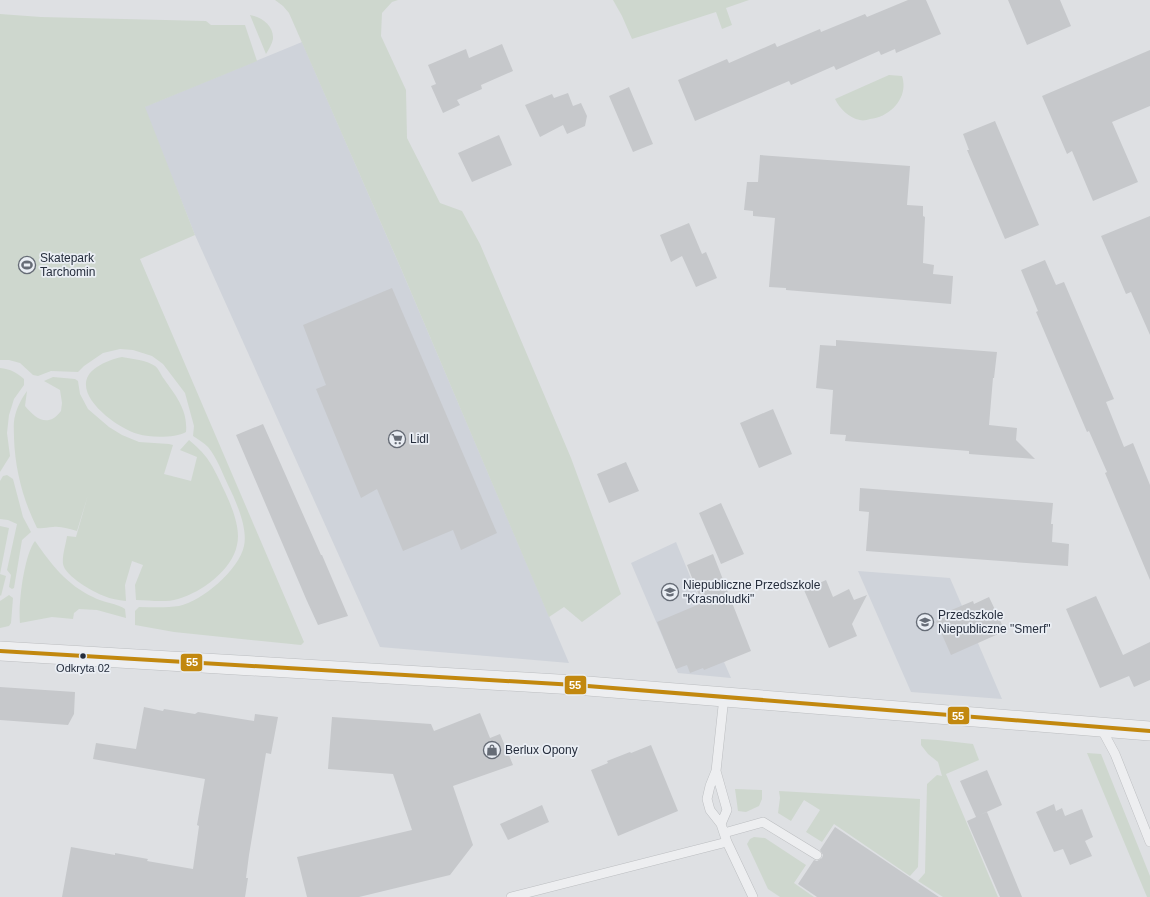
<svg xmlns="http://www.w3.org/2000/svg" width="1150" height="897" font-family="Arial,sans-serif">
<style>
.built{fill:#cfd3da}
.green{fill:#ced7ce}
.building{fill:#c6c8cb}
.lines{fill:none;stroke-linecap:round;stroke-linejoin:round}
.service-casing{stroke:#bcbec1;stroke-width:10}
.minor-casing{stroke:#bcbec1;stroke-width:20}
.service{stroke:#edeef0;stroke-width:9}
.minor{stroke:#edeef0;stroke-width:19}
.bus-1-casing{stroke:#eaeef4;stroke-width:7}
.bus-1{stroke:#c2880f;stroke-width:4}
.bus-dot{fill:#252d3c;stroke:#eaeef4;stroke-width:1.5}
.labels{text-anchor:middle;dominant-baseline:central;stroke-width:3.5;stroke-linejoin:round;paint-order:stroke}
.bus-label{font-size:11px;fill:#252d3c;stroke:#eaeef4}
.poi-label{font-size:12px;fill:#252d3c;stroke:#eaeef4;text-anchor:start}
.line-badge{stroke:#eaeef4;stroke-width:1.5}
.badge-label{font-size:11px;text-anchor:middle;font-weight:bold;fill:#fff}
</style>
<rect width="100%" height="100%" fill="#dee0e3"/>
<path class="built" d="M302 42 402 271 569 663 380 647 195 235 144 107Z
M676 542 710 625 717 639 726 661 724 662 731 678 678 673 631 563Z
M858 571 950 578 1002 699 911 692Z"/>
<path class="green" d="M275 0H398L392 2 382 13 381 36 406 90 407 138 440 203 462 211 480 244 571 458 621 594 582 622 564 607 549 617 402 271 289 13 283 6Z
M613 0H749L726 8 732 25 722 29 716 12 632 39 622 16Z
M0 14 41 17 206 21 211 25H245L257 61 145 107 195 235 140 259 304 642 301 645 174 632 135 625V611L139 607C152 607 166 608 179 606 202 601 239 570 244 546 248 528 236 501 228 485 222 472 217 458 208 447 204 443 198 439 193 436L194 426 185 393 163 364 152 356 133 350 120 349 103 353 84 366 78 372 51 371 38 376 33 375 20 363 9 360H0Z
M250 15C262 17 274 26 273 39 272 44 269 49 266 54Z
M889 75 902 76C909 97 891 117 870 119 867 120 863 121 860 120 849 118 840 109 835 99Z
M122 357C133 359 146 360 155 366 159 369 161 375 164 379 176 396 188 410 186 432 175 438 151 438 138 434 116 428 63 389 97 367 105 362 112 359 122 357Z
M0 368C10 369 16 372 24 379V385L14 399 9 415 7 433 10 456 0 472Z
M53 377 75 379 78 381 80 394 88 409 109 427 122 435 139 442 169 444 173 445 164 474 191 481 197 457 180 450 189 440C210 457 214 469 225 492 232 507 241 529 237 545 232 570 202 592 178 599 165 603 149 600 136 600L135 585 143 565 132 561 125 585 126 601C118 600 111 599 104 596 93 592 65 576 63 564 62 555 66 544 67 536L76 537 88 495 77 531C69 529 61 526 53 527 47 527 43 529 37 528 23 500 15 469 14 438 14 431 13 423 15 416 17 407 22 398 27 391L25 406C36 419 48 428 61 411L62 403 60 390 44 381Z
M7 475 13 479 23 517 31 532 22 540 14 588 12 589 9 587 11 575 7 570 17 524 8 520 0 519V481L3 476Z
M0 526 9 528 0 574 6 576 1 596 0 595Z
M35 541C51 564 67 585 93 597 101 602 119 604 125 609L126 618 97 610 79 609 74 613 73 619 52 617 20 623C18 605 24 555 35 541Z
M9 595 13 598 11 623 9 626 0 628V601Z
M921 739 938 740 973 744 979 760 946 774 998 897H943L918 881 925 873 927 784 937 775 942 776 938 762 928 754 921 745Z
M1087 753 1101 754 1150 876V897H1147Z
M735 789 762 790V799L759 806 746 812 738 811Z
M779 791 920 799 918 867 910 876 834 824 822 842 806 832 820 810 804 800 791 821 778 813 780 798Z
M754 837 765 838 806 865 794 883 814 897H780L768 889 747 844 750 839Z"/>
<path class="building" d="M908 0H926L941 34 896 53 895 49 881 55 879 51 836 70 834 66 791 85 789 81 695 121 678 80 727 59 729 63 775 43 777 47 820 29 821 32 865 14 867 17Z
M1008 0H1060L1071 26 1027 45Z
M502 44 513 71 481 85 482 89 457 100 460 105 443 113 431 86 436 84 428 65 466 49 469 58Z
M1150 50V106L1112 122 1138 182 1093 201 1072 151 1067 154 1042 96Z
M629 87 653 144 633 152 609 96Z
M568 93 573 106 581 103 587 116 585 126 567 134 563 125 540 137 525 105 552 94 554 98Z
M995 121 1039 225 1005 239 967 150H969L963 134Z
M499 135 512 165 472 182 458 153Z
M760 155 910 166 907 205 923 206V216L925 217 923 263 934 265 933 274 953 276 951 304 786 290V288L769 287 775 218 753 216V211L744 210 747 182H758Z
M1150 216V335L1131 292 1126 294 1101 236Z
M689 223 702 254 706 252 717 278 696 287 682 256 671 262 660 235Z
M1045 260 1056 285 1064 282 1114 399 1106 402 1124 447 1133 443 1150 485V580L1105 473 1107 472 1089 431 1087 432 1036 312 1038 311 1021 270Z
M392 288 497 533 461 550 453 530 403 551 377 489 361 498 316 389 326 385 303 325Z
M836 340 997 352 994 378H993L989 425 1017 428 1016 440 1035 459 969 454V451L845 441 846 435 830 434 833 390 816 388 820 345 836 346Z
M773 409 792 454 759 468 740 423Z
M263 424 321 555H322L348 616 318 625 307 601 236 435Z
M626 462 639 491 609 503 597 474Z
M860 488 1053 503 1051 524H1053L1052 542 1069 544 1068 566 866 551 869 512 859 511Z
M721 503 744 554 721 564 699 513Z
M713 554 751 651 704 670 703 668 690 673 687 665 676 669 657 622 702 603 687 565Z
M826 580 833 597 849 589 854 600 867 595 852 624 857 636 829 648 804 590Z
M1096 596 1123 655 1150 642V680L1134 687 1129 676 1100 688 1066 609Z
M989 597 1005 631 951 655 936 621 951 614 949 611 973 601 974 604Z
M0 687 75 692 74 714 68 725 0 720Z
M144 707 163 711 164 709 195 714 198 712 254 721 255 714 278 717 271 754 266 753 249 855 246 878H248L245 897H62L71 847 115 855V853L148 859 147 861 193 869 199 826 197 825 205 779 93 759 96 743 136 749Z
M480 713 490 738 500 734 513 765 453 786 473 845 450 875 359 897H307L297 857 412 830 393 774 328 769 332 717 431 724 434 731Z
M651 745 678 811 618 836 591 770 608 763 607 761 630 752 631 753Z
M987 770 1002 805 980 815 987 812 1022 897H1000L967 821 976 817 960 781Z
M1054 804 1056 811 1062 808 1065 816 1082 809 1093 837 1085 841 1092 856 1070 865 1063 849 1054 852 1036 812Z
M542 805 549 822 508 840 500 824Z
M835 827 939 897H817L798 884 814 860 817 861 822 858 823 855 820 850Z"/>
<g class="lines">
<g class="service-casing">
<path id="service" d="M724 697 716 771 710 786 707 799 710 810 721 824 727 842 753 897
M1101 728 1115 754 1150 842
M716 771 727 810 721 824
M724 833 763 822 817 855
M511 897 727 842"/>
</g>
<g class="minor-casing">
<path id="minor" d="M0 651 575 685 1150 731"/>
</g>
<use href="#service" class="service"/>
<use href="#minor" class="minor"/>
<g class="bus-1-casing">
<path id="bus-1" d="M0 651 575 685 1150 731"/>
</g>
<use href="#bus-1" class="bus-1"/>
</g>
<defs>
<g id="stadium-ring" transform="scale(0.9)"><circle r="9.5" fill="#eaeef4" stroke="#666c76" stroke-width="1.5"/><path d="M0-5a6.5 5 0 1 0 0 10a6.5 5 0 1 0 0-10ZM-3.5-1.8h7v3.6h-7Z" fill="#666c76"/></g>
<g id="supermarket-ring" transform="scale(0.9)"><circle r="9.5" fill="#eaeef4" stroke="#666c76" stroke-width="1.5"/><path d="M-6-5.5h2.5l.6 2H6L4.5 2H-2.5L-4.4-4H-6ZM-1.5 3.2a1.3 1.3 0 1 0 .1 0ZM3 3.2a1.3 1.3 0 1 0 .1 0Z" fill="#666c76"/></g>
<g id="school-ring" transform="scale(0.9)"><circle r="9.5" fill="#eaeef4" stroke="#666c76" stroke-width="1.5"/><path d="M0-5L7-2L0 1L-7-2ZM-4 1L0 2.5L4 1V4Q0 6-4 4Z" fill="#666c76"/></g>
<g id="shop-ring" transform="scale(0.9)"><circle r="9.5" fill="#eaeef4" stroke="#666c76" stroke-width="1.5"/><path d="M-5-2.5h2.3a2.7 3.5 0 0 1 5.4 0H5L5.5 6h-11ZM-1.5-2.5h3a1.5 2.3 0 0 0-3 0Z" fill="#666c76"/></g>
</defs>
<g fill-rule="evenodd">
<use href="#stadium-ring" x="27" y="265"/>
<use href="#supermarket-ring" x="397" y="439"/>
<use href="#school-ring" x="670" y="592"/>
<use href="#school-ring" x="925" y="622"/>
<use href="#shop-ring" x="492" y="750"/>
</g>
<circle class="bus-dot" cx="83" cy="656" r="3.5"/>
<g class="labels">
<g class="bus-label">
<text x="83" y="668">Odkryta 02</text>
</g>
<g class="poi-label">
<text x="40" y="258">Skatepark<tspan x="40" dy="14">Tarchomin</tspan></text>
<text x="410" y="439">Lidl</text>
<text x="683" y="585">Niepubliczne Przedszkole<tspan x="683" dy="14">"Krasnoludki"</tspan></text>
<text x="938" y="615">Przedszkole<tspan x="938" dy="14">Niepubliczne "Smerf"</tspan></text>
<text x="505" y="750">Berlux Opony</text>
</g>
</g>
<g class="line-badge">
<rect x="180" y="653" width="23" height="19" rx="4" fill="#c2880f"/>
<rect x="564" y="675" width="23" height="20" rx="4" fill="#c2880f"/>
<rect x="947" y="706" width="23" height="19" rx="4" fill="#c2880f"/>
</g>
<g class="badge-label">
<text x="192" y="666">55</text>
<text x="575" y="689">55</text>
<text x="958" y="720">55</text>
</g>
</svg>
